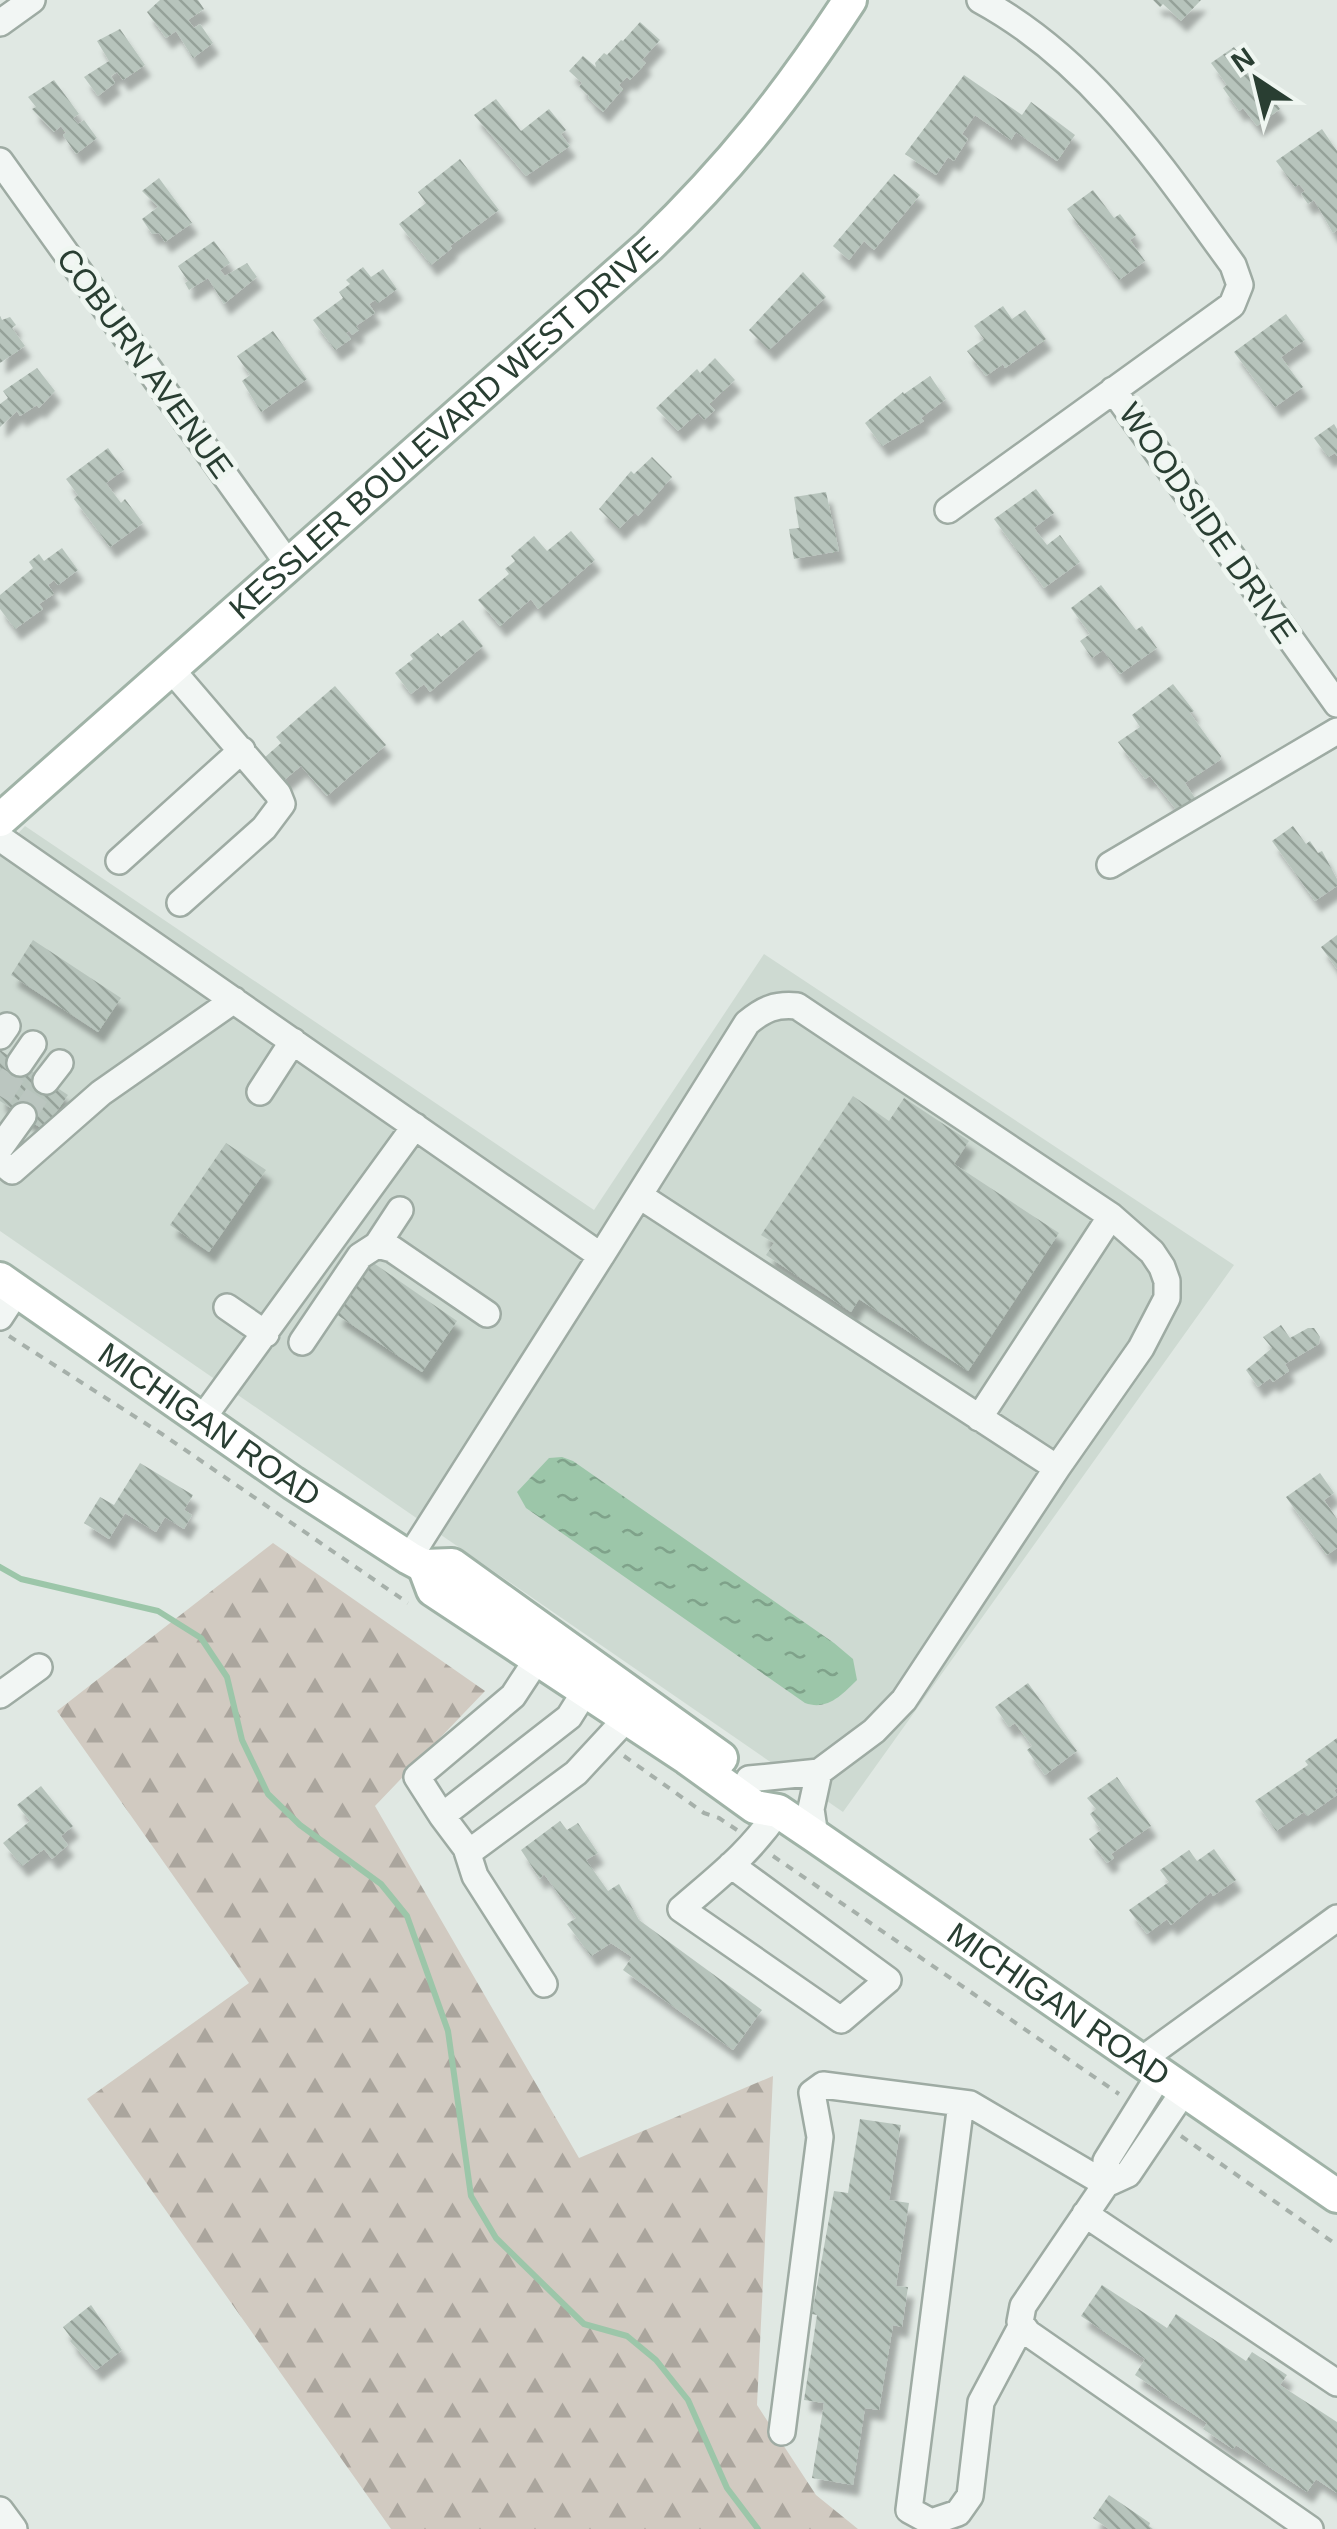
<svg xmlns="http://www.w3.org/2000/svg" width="1337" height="2529" font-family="Helvetica,sans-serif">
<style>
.built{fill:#cedad2}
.forest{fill:url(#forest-firs)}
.water{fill:url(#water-ripples)}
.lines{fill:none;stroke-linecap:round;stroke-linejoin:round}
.stream{stroke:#9cc6a9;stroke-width:6}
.building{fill:url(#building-back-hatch);filter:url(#shadow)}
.minor-tunnel{stroke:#bbc6c0;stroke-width:25;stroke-dasharray:25 12;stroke-linecap:butt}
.minor-casing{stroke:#9eaba3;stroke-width:30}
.major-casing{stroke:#a0b3a7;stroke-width:38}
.path{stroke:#a6b0aa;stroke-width:4;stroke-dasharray:8 8;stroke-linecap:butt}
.minor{stroke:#f2f6f4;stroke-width:25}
.major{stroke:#fff;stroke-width:32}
.labels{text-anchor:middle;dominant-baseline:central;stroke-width:10;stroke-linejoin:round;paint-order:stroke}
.street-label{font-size:32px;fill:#293e32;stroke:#eff6f1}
</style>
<defs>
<pattern id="forest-firs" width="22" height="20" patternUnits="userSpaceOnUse" patternTransform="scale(2.5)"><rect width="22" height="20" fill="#d1cac1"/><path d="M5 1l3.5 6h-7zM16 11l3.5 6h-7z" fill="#aaa59d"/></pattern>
<pattern id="water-ripples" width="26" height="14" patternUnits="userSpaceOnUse" patternTransform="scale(2.5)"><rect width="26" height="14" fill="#9cc6a9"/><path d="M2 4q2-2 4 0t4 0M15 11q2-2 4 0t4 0" fill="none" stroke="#7fa28a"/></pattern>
<pattern id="building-back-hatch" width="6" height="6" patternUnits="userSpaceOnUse" patternTransform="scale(2.5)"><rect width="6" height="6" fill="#b7c4bc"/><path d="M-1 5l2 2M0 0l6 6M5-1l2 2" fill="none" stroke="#95a199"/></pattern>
<filter id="shadow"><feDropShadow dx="6" dy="11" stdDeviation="2.5" flood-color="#0004"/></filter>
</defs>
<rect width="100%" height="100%" fill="#e0e8e3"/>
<path class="built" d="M25 826 594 1210 764 954 1234 1265 843 1812 0 1231V853Z"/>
<path class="forest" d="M273 1543 485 1691 375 1806 579 2158 773 2076 757 2405 816 2495 858 2529H391L87 2099 249 1983 57 1711Z"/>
<path class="water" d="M562 1457 573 1461 834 1643 853 1659 857 1680C842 1695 827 1711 805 1703L526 1508 517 1492 549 1458Z"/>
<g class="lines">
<path class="stream" d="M0 1567 21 1579 158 1611 201 1638 227 1677 242 1740 268 1794 300 1825 381 1884 407 1916 448 2031 471 2196 496 2238 584 2324 627 2336 656 2360 688 2400 727 2488 758 2529"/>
</g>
<path class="building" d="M160 0H198L204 9 188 20 194 28 200 24 213 43 193 58 176 31 166 38 147 12Z
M1153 0H1201L1181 21 1163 4 1160 7Z
M640 22 660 40 642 60 646 63 630 80 627 77 619 85 623 89 603 112 588 98 589 96 579 87 582 83 569 71 583 56 596 67 595 63 604 53 607 55 621 40 623 41Z
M120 29 145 65 123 80 117 72 111 76 115 83 98 96 84 77 109 61 97 41Z
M1234 47 1269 90 1267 91 1280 109 1257 126 1243 108 1239 111 1223 88 1227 85 1211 63Z
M964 75 1022 115 1031 102 1075 135 1057 161 1016 132 1011 140 975 115 962 134 968 139 954 161 948 157 936 175 905 154Z
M54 80 79 114 73 118 78 124 84 120 97 138 76 154 63 135 66 133 61 126 54 132 32 109 36 107 28 97Z
M496 99 521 131 549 109 566 130 561 134 570 146 526 176 474 115Z
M1322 129 1337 151V230L1333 233 1314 200 1308 204 1301 194 1305 191 1299 184 1295 187 1276 161Z
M460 159 499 210 450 246 452 248 431 265 399 224 426 203 418 192Z
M894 174 920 195 874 250 864 241 849 260 833 246Z
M159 178 192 223 165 242 159 233 152 234 142 219 158 207 142 191Z
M1093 190 1114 218 1120 214 1136 235 1130 240 1145 261 1119 280 1067 209Z
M214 241 230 263 220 270 225 276 247 263 257 277 224 304 208 278 189 290 185 283 188 281 178 266Z
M363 267 371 277 383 269 397 289 378 303 375 300 369 304 375 313 356 326 359 330 352 335 349 331 346 333 351 339 335 350 313 320 343 298 339 292 350 284 346 280Z
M803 272 826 297 769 350 749 330Z
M1003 306 1012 319 1025 310 1046 339 1005 368 1003 364 986 376 967 351 984 339 974 326Z
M1286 314 1305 340 1281 357 1303 387 1275 407 1234 352Z
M0 316 2 320 10 317 16 325 12 328 25 346 0 363Z
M273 331 307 379 261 412 242 381 250 375 237 356Z
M715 358 735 380 709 404 715 410 704 420 698 413 678 431 656 408 697 369 700 373Z
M37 368 55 391 39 408 37 405 20 416 17 411 0 427V404L8 398 3 391Z
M930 376 946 399 921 418 924 421 882 446 865 423 903 392 904 394Z
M1334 424 1337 429V456L1335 453 1328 457 1314 438Z
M108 448 124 470 106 483 121 503 125 499 143 523 110 547 74 499 78 495 66 479Z
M652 457 672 477 638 516 635 513 619 529 599 509 631 471 634 474Z
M1036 489 1054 513 1034 528 1047 545 1060 535 1080 562 1044 588 994 519Z
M826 492 839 551 794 559 789 529 799 528 794 497Z
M571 531 595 560 538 609 531 599 500 626 478 600 509 574 505 569 515 561 511 556 534 536 547 551Z
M62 548 78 570 58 585 54 580 48 585 54 594 39 604 43 609 15 629 0 609V595L33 568 29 562 39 554 44 561Z
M1101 585 1136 630 1142 626 1157 648 1120 674 1103 650 1092 658 1080 641 1090 634 1071 608Z
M463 620 483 646 430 692 424 684 411 694 395 673 413 659 410 655 438 633 441 637Z
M1173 684 1194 711 1190 713 1221 756 1220 760 1185 783 1195 798 1177 811 1150 776 1145 779 1118 742 1140 727 1132 715Z
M335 686 386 745 327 796 301 766 283 781 264 758 281 743 276 737Z
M1293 826 1306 844 1310 841 1318 853 1322 851 1337 879V886L1315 901 1272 841Z
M1337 935V969L1321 947Z
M33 940 121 998 98 1032 11 975Z
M0 1050 68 1095 44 1130 0 1101Z
M853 1096 889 1121 904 1098 969 1141 954 1164 1059 1233 968 1371 859 1299 851 1312 766 1255 774 1243 761 1235Z
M226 1143 266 1170 209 1252 170 1225Z
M372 1262 457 1321 422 1372 336 1314Z
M1281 1325 1290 1338 1308 1328H1314L1320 1337 1319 1344 1285 1364 1289 1371 1273 1382 1270 1378 1258 1387 1246 1370 1272 1348 1263 1337Z
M140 1463 193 1495 184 1510 192 1515 184 1529 165 1517 156 1532 125 1513 109 1539 84 1523 100 1497 114 1505Z
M1320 1473 1334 1493 1324 1500 1337 1519V1548L1327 1555 1286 1497Z
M1028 1683 1077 1751 1045 1775 1027 1750 1032 1746 1015 1723 1009 1727 995 1707Z
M1337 1738V1788L1334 1790 1337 1795 1307 1816 1304 1812 1276 1831 1255 1801 1308 1765 1305 1761Z
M1117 1777 1151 1826 1111 1854 1114 1858 1107 1863 1089 1839 1101 1830 1090 1814 1096 1809 1087 1798Z
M41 1786 73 1826 61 1836 68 1845 52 1859 44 1849 22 1866 3 1843 30 1821 17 1805Z
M560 1821 567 1830 578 1823 598 1853 586 1860 608 1891 619 1884 639 1920 762 2010 733 2050 623 1970 632 1957 611 1943 591 1956 567 1924 576 1918 544 1874 540 1879 521 1850Z
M1214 1849 1236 1880 1213 1896 1211 1892 1171 1925 1167 1919 1147 1934 1129 1910 1169 1882 1160 1870 1189 1850 1197 1861Z
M860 2119 901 2125 889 2200 909 2203 896 2286 908 2287 902 2327 893 2325 879 2410 865 2408 853 2485 812 2478 824 2403 804 2400 817 2315 812 2314 834 2191 848 2193Z
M1102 2285 1167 2328 1176 2314 1246 2361 1252 2352 1287 2375 1280 2385 1337 2422V2493L1316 2479 1307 2492 1236 2445 1233 2449 1203 2429 1207 2423 1135 2375 1145 2359 1081 2316Z
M91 2305 122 2350 96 2370 70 2341 72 2339 63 2327Z
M1109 2495 1150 2523 1149 2526 1153 2529H1109L1093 2518Z"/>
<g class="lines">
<path class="minor-tunnel" d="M0 1096 20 1063
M23 1116 46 1081"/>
<g class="minor-casing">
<path id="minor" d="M0 23 32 0
M0 161 289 565
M1113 390 1337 704
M948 510 1232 305 1240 285 1233 265C1160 165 1092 61 980 0
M170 668 278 794 282 804 264 828 180 903
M0 838 601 1256 409 1558
M119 861 242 750
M1110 865 1337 731
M0 1036 7 1026
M20 1063 33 1044
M46 1081 60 1063
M260 1092 293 1041
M0 1148 23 1116
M0 1161 12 1171 101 1093 234 1000
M640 1196 1057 1468
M377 1245 400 1210
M601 1256 747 1023C764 1009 775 1004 797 1006L1111 1216 1152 1252 1162 1267 1167 1281V1298L1141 1348 1057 1468 904 1700 874 1731 819 1772 749 1779
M227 1307 266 1334
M0 1317 17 1291
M302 1342 360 1256 377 1245 392 1249 487 1314
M979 1418 1111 1216
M202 1419 415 1126
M538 1658 513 1696 417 1777 442 1816 569 1717 586 1690
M0 1695 39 1667
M442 1816 466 1848 475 1876 544 1984
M815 1836 811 1809 819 1772
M468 1853 576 1773 627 1718
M731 1865 888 1980 841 2020 681 1909C719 1876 750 1853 778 1811
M1140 2061 1337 1918
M1160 2074 1106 2161V2184L1128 2174 1184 2091
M961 2103 909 2510 931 2522 958 2513 970 2496 981 2402 1022 2325
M1085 2214 1337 2383
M782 2432 820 2137 812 2093 823 2085 970 2104 1106 2184 1023 2306 1020 2322 1028 2333 1310 2529
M0 2510 14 2529"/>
</g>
<g class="major-casing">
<g id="major">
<path id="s1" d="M0 820 649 246C731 167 788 95 850 0"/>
<path id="s2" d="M0 1279 293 1483 409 1558 424 1566 452 1565 721 1758"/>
<path id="s3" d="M424 1566 433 1590 687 1758 755 1807 778 1811 815 1836 1337 2196"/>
</g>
</g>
<path class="path" d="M9 1336 162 1434 408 1603
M624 1756 704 1813 719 1818 737 1830
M773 1856 1119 2094
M1181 2136 1337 2245"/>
<use href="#minor" class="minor"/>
<use href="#major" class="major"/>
</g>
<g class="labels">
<g class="street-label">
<text transform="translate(145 363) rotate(54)">COBURN AVENUE</text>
<text stroke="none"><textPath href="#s1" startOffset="592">KESSLER BOULEVARD WEST DRIVE</textPath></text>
<text transform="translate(1208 523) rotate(55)">WOODSIDE DRIVE</text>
<text stroke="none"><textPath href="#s2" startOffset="255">MICHIGAN ROAD</textPath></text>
<text stroke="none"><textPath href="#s3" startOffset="778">MICHIGAN ROAD</textPath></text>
</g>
</g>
<g transform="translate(1257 80) rotate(325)" stroke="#eff6f1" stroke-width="8" paint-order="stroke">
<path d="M0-8L18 38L0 25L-18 38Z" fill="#293e32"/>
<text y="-15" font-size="28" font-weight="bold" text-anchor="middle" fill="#293e32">N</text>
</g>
</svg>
